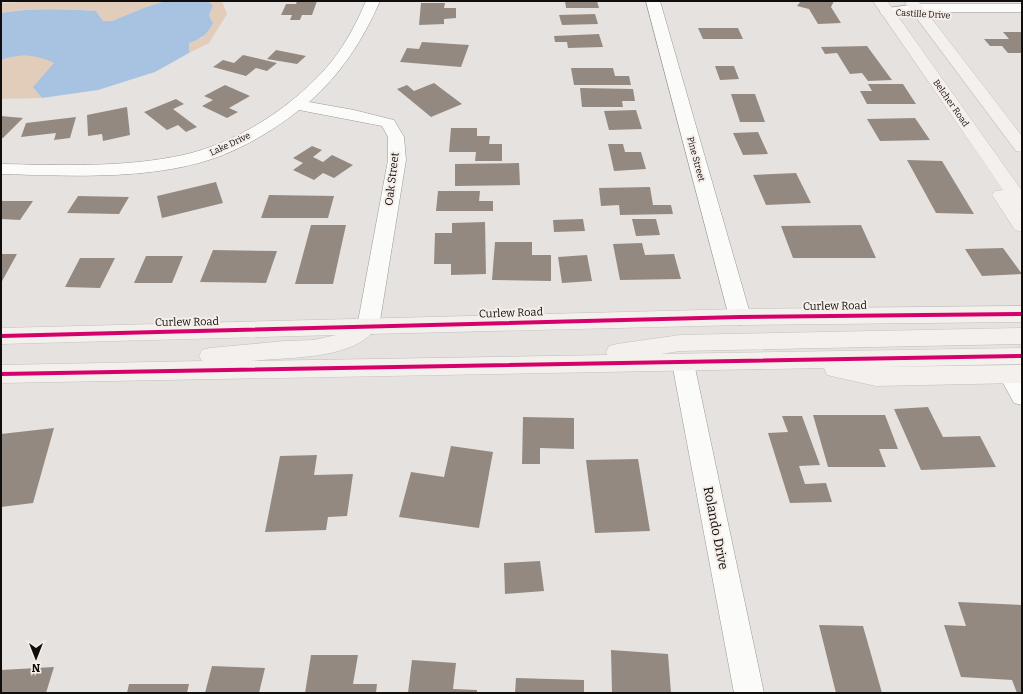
<svg xmlns="http://www.w3.org/2000/svg" width="1023" height="694" font-family="Bitter,serif">
<style>
.green{fill:#e2cdbb}
.water{fill:#a8c3e2}
.building{fill:#948980}
.lines{fill:none;stroke-linecap:round;stroke-linejoin:round}
.minor-casing{stroke:#9b9896;stroke-width:1}
.major-casing{stroke:#c2c0bf;stroke-width:1}
.minor{fill:#fbfbfa;fill-rule:evenodd}
.major{fill:#f4f0ed;fill-rule:evenodd}
.cycleway-casing{stroke:#f6eee9;stroke-width:2}
.cycleway{fill:#d6006c;fill-rule:evenodd}
.labels{text-anchor:middle;dominant-baseline:central;stroke-width:4;stroke-linejoin:round;paint-order:stroke}
.far-street-label{font-size:9px;fill:#100e0c;stroke:#f6eee9}
.street-label{font-size:11px;fill:#100e0c;stroke:#f6eee9}
.near-street-label{font-size:13px;fill:#100e0c;stroke:#f6eee9}
</style>
<rect width="100%" height="100%" fill="#e6e2df"/>
<path class="green" d="M38 1H166L146 7 112 21H103L96 11C64 9 32 8 1 13V3Z
M206 1H222L227 14 209 43 189 53V43L202 38 210 19 209 2Z
M14 55 40 56 54 63 38 92 42 98 1 99V60Z"/>
<path class="water" d="M166 1 209 2 213 6C209 13 208 16 213 23 207 35 201 39 189 43V53L155 72 98 90 42 98 33 87 54 63C36 54 20 53 1 60V13C32 8 64 9 96 11L103 21H112L146 7Z"/>
<path class="building" d="M297 1H317L312 15H302L300 20H290L292 15H281L286 4H296Z
M565 1H597L599 8H566Z
M801 1 808 2 809 1H834L831 7 841 23 818 24 809 9 797 6Z
M421 3H445L444 8H456V18L444 19V24L419 25Z
M595 14 598 24 562 25 559 15Z
M698 28H738L743 39H703Z
M1003 32H1022V53H1008L1002 46H990L984 39H1009Z
M599 34 603 47 568 48 567 42H555L554 36Z
M422 42 469 45 461 67 400 62 407 48 419 49Z
M867 46 892 80 868 81 862 73 850 74 837 53 825 54 821 47Z
M276 50 306 56 297 64 267 59Z
M243 55 277 63 267 71 256 68 246 76 213 67 223 60 234 63Z
M715 66H734L739 79 720 80Z
M571 68H613L615 76H629L631 85H574Z
M434 83 462 104 431 117 397 89 407 85 414 91Z
M868 84H903L916 104H867L860 91H872Z
M225 85 250 96 229 108 238 112 227 118 202 106 213 100 204 96Z
M580 88 633 89 635 101H622L623 107H582Z
M731 94H755L765 122H740Z
M176 99 184 104 173 109 197 127 186 132 178 125 167 130 144 112Z
M127 107 130 135 103 141 102 134 88 136 87 115Z
M636 110 642 129 609 130 604 111Z
M1 116 23 118 3 138H1Z
M76 117 70 138 54 140 56 133 21 137 26 123Z
M915 118 930 140 880 141 867 119Z
M451 128H477V136H490L489 144H502V161H475L476 152H449Z
M758 132 768 154 743 155 733 133Z
M608 144H623L625 152H641L646 169 614 171Z
M312 146 322 150 313 157 323 162 332 155 353 165 334 178 323 173 314 180 293 170 303 163 293 158Z
M907 160 942 161 974 214 936 213Z
M519 163 520 185 455 186V164Z
M796 173 811 203 766 205 753 175Z
M216 182 223 203 162 218 157 196Z
M650 187 653 205H671L673 214 620 215 619 205 601 206 599 188Z
M438 191H480L479 201H493V211H436Z
M269 195 334 196 328 218H261Z
M78 196 129 197 119 214 67 213Z
M1 201H33L20 220 1 219Z
M583 219 585 231 554 232 553 220Z
M632 219H656L660 235 636 236Z
M485 222 486 274 451 275V264H434L435 233H452V223Z
M311 225H346L333 284H295Z
M861 225 876 258H793L781 226Z
M495 242H532V255H551V281L492 280Z
M642 243 645 255 674 254 681 279 620 280 613 244Z
M1003 248 1022 274 982 276 965 249Z
M213 250 277 251 266 283 200 282Z
M1 254H17L1 283Z
M587 255 592 281 562 283 558 257Z
M146 256H183L172 283H134Z
M80 258H115L100 288 65 287Z
M928 407 943 437 980 436 996 467 921 470 894 409Z
M813 415H885L898 449H879L886 467H828Z
M782 416H802L820 465 799 466 805 484 826 483 832 502 790 503 768 433 788 432Z
M523 417 574 418V449L540 448V464H522Z
M54 428 33 503 1 507V434Z
M451 446 493 452 479 528 399 517 411 472 444 477Z
M317 455 314 475 353 474 347 516 328 517 326 530 265 532 280 456Z
M638 459 650 531 595 533 586 460Z
M540 561 544 591 505 594 504 563Z
M958 602 1022 605V693H1017L1012 680 961 677 944 625 966 626Z
M819 625 863 626 882 693H836Z
M611 650 668 654 671 693H612Z
M311 655H358L353 684H377L376 693H305Z
M412 660 456 663 453 689 477 690V693H408Z
M212 666 265 668 259 693H205Z
M54 667 46 693H1V670Z
M516 678 584 680V693H515Z
M129 684H189L187 693H127Z"/>
<g class="lines">
<g class="minor-casing">
<path id="minor" d="M366 1H380C363 40 341 74 309 102L354 110 394 120 404 137 406 160 379 327 376 333 368 335 360 333 357 327 388 160V137L382 126 299 110C277 128 250 144 223 155 157 181 71 176 1 174V164C61 165 123 168 183 155 238 143 296 105 332 61 346 43 357 22 366 1Z
M646 1H660L751 317 748 322 740 325 732 322 729 317Z
M916 4H1022V12H916L887 16 882 15 880 12 882 9Z
M683 354 691 357 694 363 764 693H734L672 363 675 357Z
M1009 365 1017 368 1022 376V405L1014 403 998 374 1001 368Z"/>
</g>
<g class="major-casing">
<path id="major" d="M873 1H887L1022 191V210L1020 209 1022 212V232L1015 230 992 195 995 191 1003 190Z
M904 1H918L1022 136V152L1016 151Z
M1022 306V322L740 325 371 334C345 360 286 357 251 361L607 355 606 352 609 346 617 344 680 335 1022 328V344L680 351 661 354 1022 348V364L872 367 1022 365V383L876 386 827 375 824 368 1 383V365L202 361 199 356 202 350 210 348 285 341 314 340 336 335 1 344V328L740 309Z"/>
</g>
<use href="#minor" class="minor"/>
<use href="#major" class="major"/>
<g class="cycleway-casing">
<path id="cycleway" d="M1022 312V316L740 319 1 338V334L740 315Z
M1022 354V358L1 376V372Z"/>
</g>
<use href="#cycleway" class="cycleway"/>
</g>
<g class="labels">
<g class="far-street-label">
<text transform="translate(923 14) rotate(3)">Castille Drive</text>
<text transform="translate(951 103) rotate(55)">Belcher Road</text>
<text transform="translate(230 144) rotate(-25)">Lake Drive</text>
<text transform="translate(696 159) rotate(75)">Pine Street</text>
</g>
<g class="street-label">
<text transform="translate(392 179) rotate(-83)">Oak Street</text>
<text transform="translate(835 306) rotate(-1)">Curlew Road</text>
<text transform="translate(511 313) rotate(-2)">Curlew Road</text>
<text transform="translate(187 322) rotate(-1)">Curlew Road</text>
</g>
<g class="near-street-label">
<text transform="translate(716 528) rotate(79)">Rolando Drive</text>
</g>
</g>
<rect width="1023" height="694" fill="none" stroke="#100e0c" stroke-width="4"/>
<g transform="translate(36 658) rotate(180)" stroke="#f6eee9" stroke-width="3" paint-order="stroke">
<path d="M0-3L7 15L0 10L-7 15Z" fill="#100e0c"/>
<text y="-6" font-size="11" font-weight="bold" text-anchor="middle" fill="#100e0c">N</text>
</g>
</svg>
